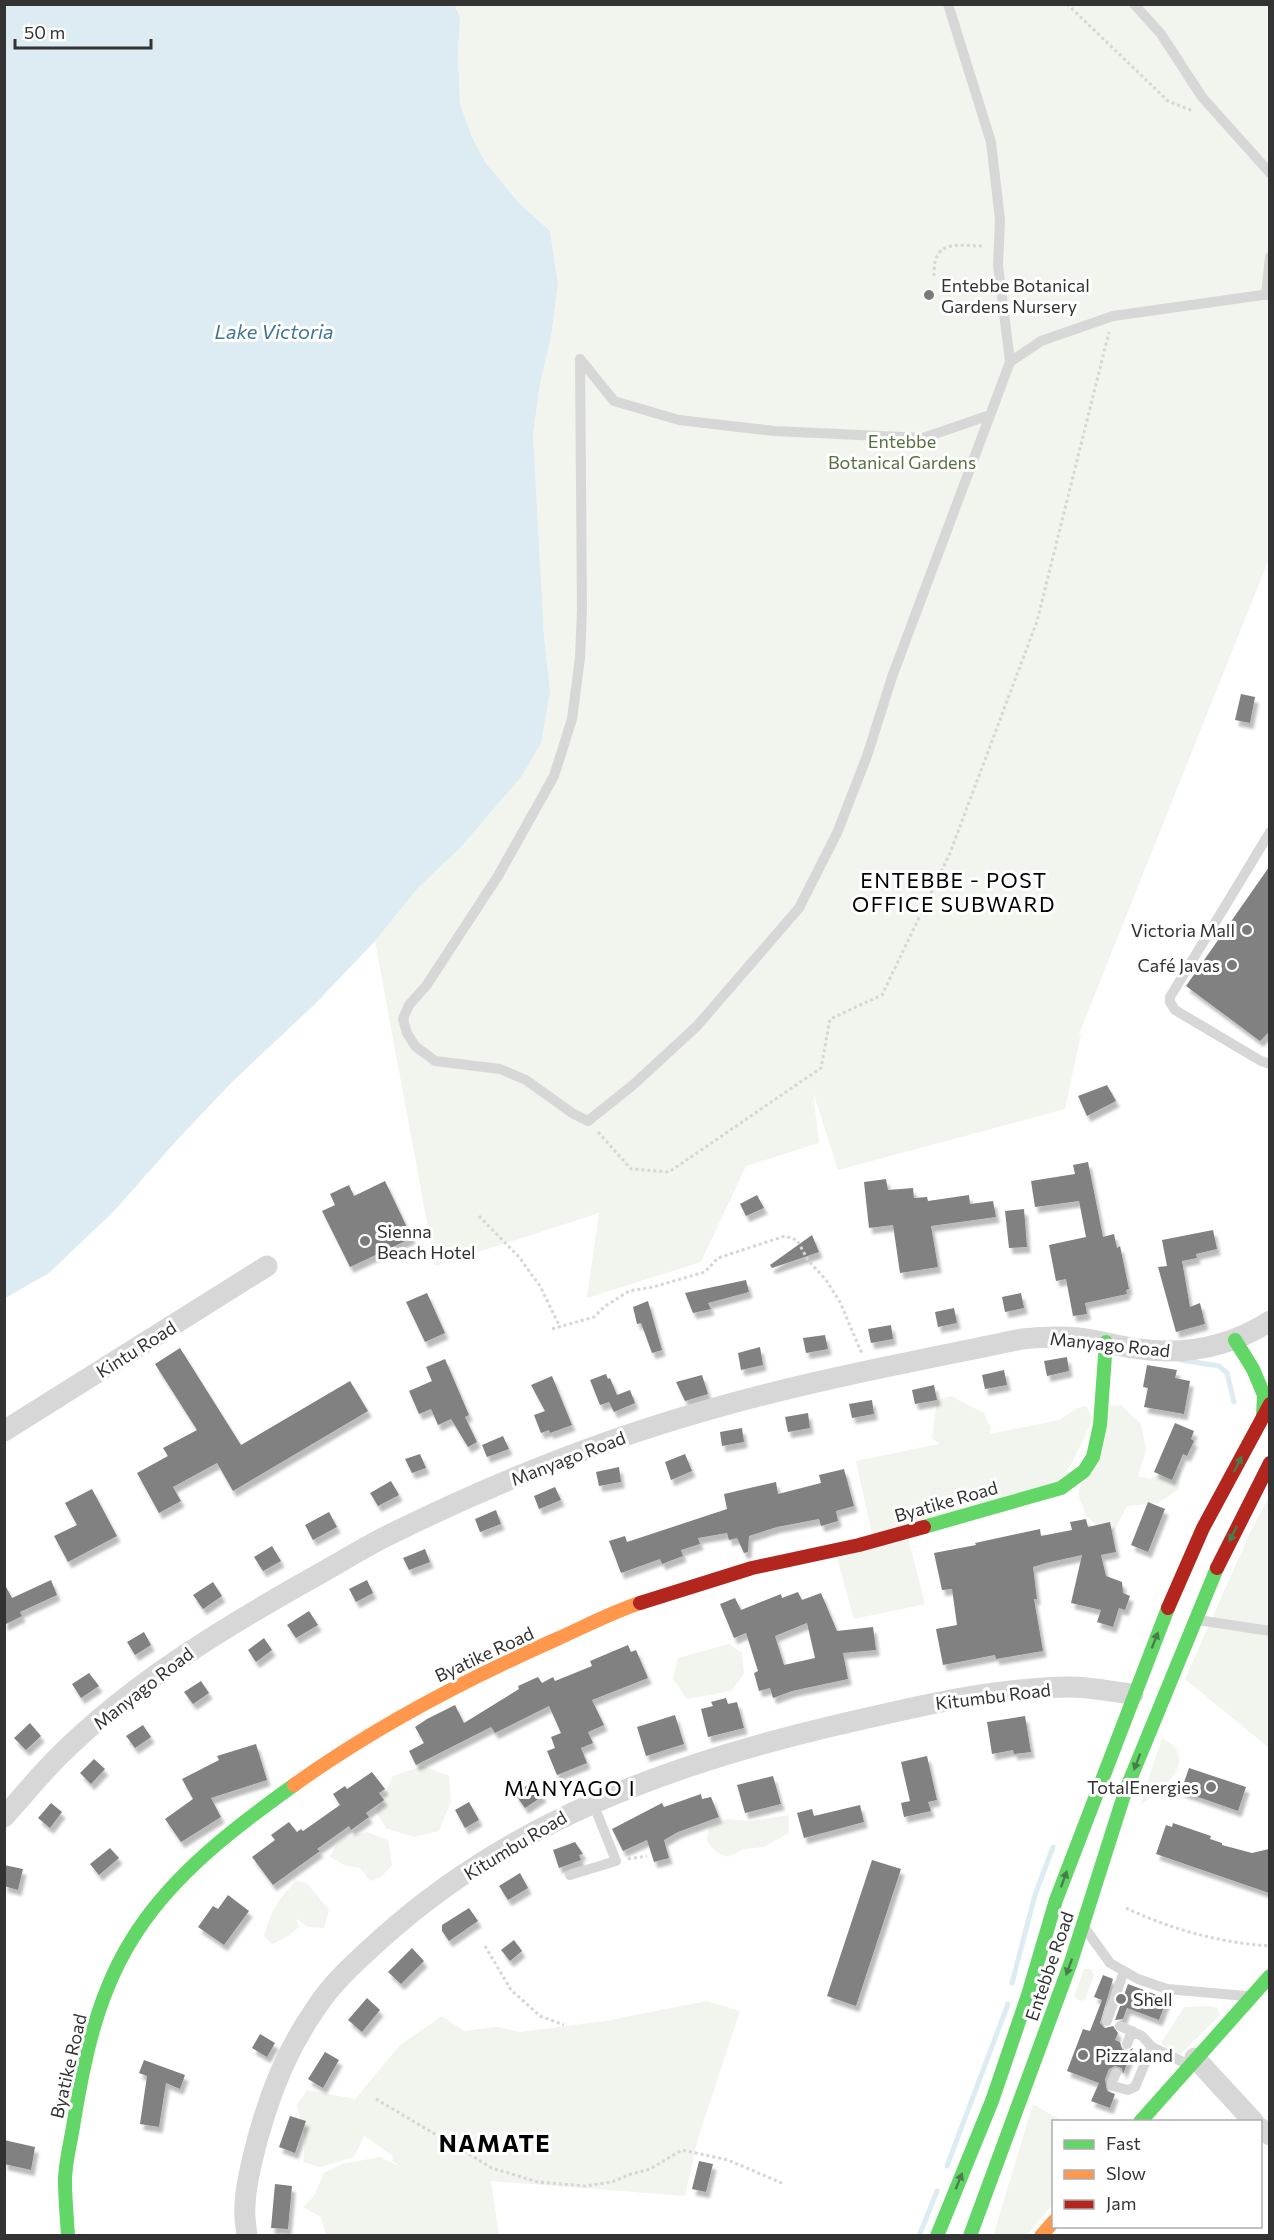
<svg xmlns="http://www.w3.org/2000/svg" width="1274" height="2240" font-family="Commissioner,sans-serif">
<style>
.green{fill:#f1f5ed}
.water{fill:#ddebf3}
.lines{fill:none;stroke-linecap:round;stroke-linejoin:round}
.stream{stroke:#ddebf3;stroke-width:5}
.building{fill:#818181;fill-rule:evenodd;filter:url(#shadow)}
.path{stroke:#d6d6d6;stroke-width:3;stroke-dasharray:3 3;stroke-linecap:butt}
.lane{stroke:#d7d7d7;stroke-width:10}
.street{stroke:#d7d7d7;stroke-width:21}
.fast{stroke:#63d668;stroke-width:14}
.slow{stroke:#ff974d;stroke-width:14}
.jam{stroke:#b3261e;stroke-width:14}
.oneway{fill:#497c4b}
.poi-dot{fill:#7a7a7a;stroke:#fff;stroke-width:2}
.labels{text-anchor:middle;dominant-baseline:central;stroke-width:6;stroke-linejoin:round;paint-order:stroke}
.poi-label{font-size:18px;fill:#333;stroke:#fff;text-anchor:start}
.park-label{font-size:18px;fill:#56703f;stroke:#fff}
.street-label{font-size:18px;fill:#333;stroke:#fff}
.water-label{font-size:20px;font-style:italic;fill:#3f7597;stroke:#fff}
.quarter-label{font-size:21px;letter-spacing:1.5px;fill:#000;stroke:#fff}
.district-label{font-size:24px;font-weight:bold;letter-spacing:1.5px;fill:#000;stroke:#fff}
</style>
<defs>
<filter id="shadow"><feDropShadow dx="3.5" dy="6" stdDeviation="1.5" flood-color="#0004"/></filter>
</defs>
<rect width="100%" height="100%" fill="#fff"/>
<path class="green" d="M455 5H1269V559L1079 1034H1081L1065 1109 838 1170 813 1092 819 1143 746 1166 701 1262 587 1298 599 1213 435 1266 375 941 418 888 461 847 522 776 550 691 544 636 533 434 540 384 551 337 558 284 550 231 519 203 485 162 471 135 460 104 457 8Z
M951 1396 984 1413 991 1428 989 1434 1060 1420 1077 1408 1086 1406 1093 1419 1073 1461 1060 1481 872 1535 856 1461 939 1444 932 1438 937 1400Z
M1121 1405 1141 1424 1146 1450 1138 1476 1150 1479 1173 1466 1181 1470 1179 1489 1158 1503 1127 1506 1114 1531 1109 1537 1086 1516 1078 1494 1106 1406Z
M1269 1497V1748L1185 1679 1253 1526Z
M908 1538 925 1604 854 1619 837 1558Z
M729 1644 742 1653 744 1674 731 1691 687 1699 673 1679 678 1658Z
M1162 1738C1165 1740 1171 1743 1174 1746 1193 1769 1155 1794 1140 1805Z
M423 1766 449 1776 451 1801 439 1831 414 1837 386 1828 376 1812 393 1776Z
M789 1815V1833L764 1847 744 1849 728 1857 716 1852 707 1841 709 1828 726 1819 751 1821Z
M367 1832 388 1840 392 1865 381 1877 370 1881 360 1868 344 1865 330 1857C338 1837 347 1837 367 1832Z
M296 1881 307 1883 329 1910 324 1928 308 1927 296 1919 299 1927 287 1937 272 1944 264 1936C272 1909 277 1901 296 1881Z
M1084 1969H1091L1094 1975 1085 2000 1080 2001 1074 1997Z
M707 2001 740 2011 698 2138 685 2196 491 2181 499 2235H326L321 2217 303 2207 314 2196 324 2173 342 2164 380 2157 401 2167 392 2161 393 2156 364 2136 354 2157 320 2167 303 2162 305 2140 297 2105 307 2090 355 2099 400 2045 442 2016 464 2031 497 2027 520 2032 605 2021Z
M1209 2006 1217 2008 1220 2015 1180 2055 1171 2053 1161 2043 1184 2007Z
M1033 2104 1062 2121 1054 2122 1053 2204 1027 2235 993 2236Z"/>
<path class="water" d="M5 4 455 5 460 19 458 49 460 104 471 135 485 162 519 203 550 231 558 284 551 337 540 384 533 434 544 636 550 691 541 743 522 776 461 847 418 888 375 941 315 1004 232 1082 177 1140 114 1211 49 1273 5 1298Z"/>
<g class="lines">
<path class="stream" d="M1181 1360 1219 1366 1227 1373 1234 1402
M1012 1983 1035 1895 1053 1847
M947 2166 1008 2004
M919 2236 937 2191"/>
</g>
<path class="building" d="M1241 694 1255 697 1250 723 1235 720Z
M1269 867V1032L1260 1041 1186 986Z
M1107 1085 1116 1101 1087 1116 1078 1096Z
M1088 1162 1103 1237 1114 1234 1117 1248 1120 1246 1129 1289 1126 1290 1127 1294 1085 1303 1087 1314 1073 1316 1066 1279 1056 1281 1049 1245 1086 1237 1079 1201 1035 1207 1031 1181 1075 1174 1073 1165Z
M886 1179 888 1190 913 1188 914 1198 927 1197 928 1201 969 1195 970 1204 993 1201 996 1217 931 1226 938 1267 900 1273 893 1225 869 1228 864 1182Z
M385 1181 412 1238 350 1267 322 1211 335 1205 330 1194 349 1185 354 1196Z
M757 1195 764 1208 746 1216 740 1204Z
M1024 1209 1027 1247 1009 1248 1005 1211Z
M1213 1230 1217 1249 1196 1254 1197 1258 1182 1261 1190 1307 1200 1303 1205 1324 1176 1332 1158 1267 1167 1266 1162 1240Z
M812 1235 819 1252 772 1268 770 1265Z
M746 1280 749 1292 708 1303 711 1309 693 1313 685 1293Z
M427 1293 445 1333 425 1342 406 1302Z
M1021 1293 1024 1308 1005 1312 1002 1297Z
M648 1301 662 1350 652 1353 641 1323 637 1324 633 1307Z
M954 1308 957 1323 938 1327 935 1312Z
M891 1325 893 1339 871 1343 868 1329Z
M825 1335 828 1349 806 1353 803 1338Z
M760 1347 763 1365 741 1370 738 1353Z
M180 1348 241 1445 350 1381 368 1411 233 1491 217 1463 173 1487 181 1501 159 1513 137 1473 168 1456 163 1448 197 1430 155 1364Z
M1067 1357 1069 1371 1047 1376 1044 1361Z
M445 1359 469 1415 465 1417 477 1442 468 1447 451 1419 438 1425 431 1409 419 1414 409 1391 432 1381 426 1367Z
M1147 1365 1177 1370 1175 1378 1190 1381 1184 1414 1144 1407 1148 1388 1143 1387Z
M1004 1370 1007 1385 985 1389 982 1375Z
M606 1374 608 1379 610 1378 617 1395 630 1390 635 1403 614 1412 609 1402 600 1405 590 1380Z
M702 1375 708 1394 685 1401 676 1382Z
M552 1376 572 1425 550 1433 549 1430 541 1433 534 1415 545 1411 531 1385Z
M934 1385 937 1400 915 1404 912 1390Z
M872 1400 874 1414 852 1418 849 1404Z
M808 1413 810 1428 788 1432 785 1417Z
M1175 1423 1194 1431 1191 1439 1194 1441 1187 1456 1183 1454 1172 1480 1154 1472Z
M742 1428 744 1442 722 1446 720 1432Z
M503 1436 509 1449 487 1457 482 1445Z
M420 1454 426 1468 412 1473 405 1459Z
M685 1454 692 1471 671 1480 665 1462Z
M619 1467 621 1482 599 1486 596 1472Z
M844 1469 854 1506 836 1511 838 1521 821 1526 819 1519 777 1527 749 1536 748 1552 744 1553 737 1538 729 1540 727 1533 698 1538 700 1544 681 1550 683 1556 662 1564 660 1559 621 1573 609 1541 625 1536 627 1542 727 1509 724 1494 776 1482 778 1494 821 1483 819 1475Z
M391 1481 399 1495 378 1506 370 1493Z
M555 1487 561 1500 539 1509 534 1496Z
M92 1489 117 1536 68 1562 54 1536 77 1525 65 1503Z
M1148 1502 1165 1509 1148 1552 1131 1545Z
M496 1510 501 1524 480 1532 475 1519Z
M329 1512 337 1527 313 1540 305 1525Z
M1086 1519 1088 1527 1110 1522 1116 1552 1101 1555 1106 1576 1122 1582 1123 1593 1130 1596 1125 1610 1119 1608 1113 1627 1097 1622 1101 1610 1071 1603 1082 1555 1046 1563 1033 1567 1037 1599H1034L1043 1651 996 1659 995 1655 943 1665 936 1629 957 1625 952 1589 942 1590 934 1553 976 1545 975 1543 1040 1529 1041 1536 1072 1530 1070 1522Z
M272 1546 281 1561 263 1571 254 1557Z
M425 1549 430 1562 409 1570 403 1558Z
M51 1580 57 1595 20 1612 22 1616 4 1625V1583L12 1598Z
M367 1580 373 1593 356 1602 349 1589Z
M213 1582 222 1596 203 1609 193 1595Z
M798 1592 802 1600 821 1593 837 1631 873 1627 876 1650 843 1653 848 1679 792 1691 773 1698 770 1688 759 1691 754 1673 758 1671 746 1633 734 1638 720 1604 735 1598 741 1610 781 1594 782 1598ZM807 1623 815 1658 784 1665 775 1636Z
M309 1611 318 1625 296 1638 287 1625Z
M144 1632 151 1645 135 1655 127 1642Z
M264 1638 272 1650 256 1662 248 1650Z
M628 1645 631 1652 636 1650 648 1678 592 1700 604 1725 588 1732 593 1743 581 1748 587 1763 557 1775 547 1751 555 1748 551 1737 561 1733 549 1706 495 1733 491 1727 416 1765 409 1751 424 1743 415 1727 427 1719 455 1705 464 1723 519 1689 518 1686 538 1677 542 1683 553 1677 555 1681 592 1666 590 1661Z
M89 1673 99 1686 81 1698 72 1684Z
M201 1681 209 1693 193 1704 184 1692Z
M726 1698 728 1704 737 1702 744 1728 708 1737 701 1709 713 1706 711 1702Z
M675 1715 684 1744 646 1756 637 1727Z
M1025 1716 1031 1752 1014 1754 1013 1750 992 1754 987 1722Z
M30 1723 41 1736 26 1750 14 1738Z
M143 1725 151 1737 135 1748 126 1736Z
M256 1744 267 1780 211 1798 221 1817 181 1842 165 1819 193 1799 182 1779 219 1760 217 1756Z
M927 1756 937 1800 928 1802 931 1811 904 1817 901 1803 910 1801 901 1762Z
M94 1759 105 1769 91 1784 80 1773Z
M1189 1768 1246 1787 1238 1811 1181 1791Z
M372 1772 385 1789 379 1793 384 1800 366 1813 369 1817 351 1830 349 1826 317 1849 320 1851 273 1885 252 1857 275 1840 271 1835 289 1822 297 1832 301 1829 303 1831 340 1805 333 1794 345 1786 347 1789Z
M773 1776 781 1804 745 1813 737 1785Z
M533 1781 543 1796 525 1808 515 1794Z
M701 1794 702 1799 711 1797 719 1817 678 1832 664 1840 669 1858 654 1862 647 1840 623 1851 612 1829 662 1803 664 1807Z
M469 1802 479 1820 465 1828 455 1810Z
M51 1803 62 1812 50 1828 38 1818Z
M860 1805 864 1822 804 1838 797 1813 812 1809 814 1816Z
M1173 1823 1211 1836 1210 1839 1222 1843V1845L1252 1853 1269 1849V1893L1156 1854 1166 1825 1172 1827Z
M575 1842 583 1854 579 1855 581 1860 559 1868 553 1850Z
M110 1848 119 1858 99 1875 90 1864Z
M872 1860 901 1869 856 2006 827 1996Z
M4 1865 23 1869 18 1890 4 1886Z
M520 1873 528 1888 508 1900 499 1886Z
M228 1895 249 1911 224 1945 198 1927 213 1906 218 1909Z
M469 1908 478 1921 449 1941 442 1931V1925Z
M514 1940 522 1951 510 1961 501 1950Z
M412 1948 424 1961 401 1984 388 1972Z
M1103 1975 1113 1979 1100 2023 1105 2028 1113 2026 1118 2033 1115 2040 1120 2042 1122 2049 1128 2051 1133 2048 1123 2074 1122 2068 1115 2066 1109 2069 1105 2079 1107 2091 1115 2094 1110 2108 1091 2101 1099 2083 1067 2071 1083 2029 1090 2031 1102 2000 1094 1997Z
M1128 1984 1167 1999 1159 2020 1127 2008 1123 2019 1115 2020Z
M367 1998 380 2010 362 2032 348 2020Z
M260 2034 275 2043 267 2057 252 2048Z
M325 2052 339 2060 323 2088 308 2079Z
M144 2060 185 2075 180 2089 166 2083 159 2127 140 2124 147 2076 139 2073Z
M290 2116 306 2121 295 2153 279 2147Z
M4 2140 35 2147 31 2170 4 2164Z
M699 2161 713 2164 706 2192 692 2189Z
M275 2184 292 2186 288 2229 271 2228Z"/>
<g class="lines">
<path class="path" d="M1067 4 1168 101 1193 111
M934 276C933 238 956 246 985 246
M598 1132 631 1169 669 1172 821 1068 830 1019 882 995 950 853 1037 621 1109 332
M479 1216 519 1257 540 1286 560 1327
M552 1329 594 1317 604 1307 629 1291 653 1287 705 1272 718 1258 785 1236 797 1240 808 1260 826 1280 840 1302 862 1354
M628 1859 647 1856
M1126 1908C1170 1929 1220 1943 1270 1946
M485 1946 511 1990 540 2016 564 2025
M376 2099 492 2168 538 2182 585 2186 612 2182 631 2174 650 2169 682 2150 728 2160 784 2184"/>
<path class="lane" d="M948 4 991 142 1000 220 998 265 1010 362
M1134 4 1161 34 1202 97 1270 173
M1266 295 1270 257
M580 359 582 609 580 658 572 719 554 776 498 876 426 986 409 1005 403 1019 407 1033 415 1046 435 1061 500 1069 526 1080 572 1113 588 1121 633 1085 697 1026 799 908 837 833 867 756 892 677 1010 362 1041 341 1113 316 1270 294
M580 359 614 401 679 420 774 431 923 438 990 415
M1270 832 1170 997V1002L1175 1010 1261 1061 1270 1064
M1198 1620 1270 1631
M570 1875 616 1861 593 1803
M1087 1931 1110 1963 1138 1979 1167 1989 1246 1996
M1107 2021 1124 1971
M1120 2026 1142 2036 1152 2047 1189 2065
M1127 2044 1132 2031
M1116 2073 1112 2082 1113 2086 1128 2090 1135 2087 1152 2047"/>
<path class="street" d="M4 1431 267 1266
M4 1817C22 1797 39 1776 58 1757 134 1681 228 1625 321 1573 346 1559 371 1543 397 1531 497 1482 601 1440 708 1410 811 1380 917 1361 1022 1339 1041 1337 1059 1336 1078 1338 1096 1340 1114 1345 1132 1348 1181 1356 1228 1348 1270 1321
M1195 2058 1254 2122
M1260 2128 1270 2135
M247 2236C246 2226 244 2216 245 2207 245 2184 257 2139 264 2117 276 2078 292 2042 316 2008 334 1980 359 1959 383 1937 512 1821 671 1764 837 1725 914 1707 991 1688 1070 1687 1091 1687 1113 1692 1133 1694"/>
<path class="fast" d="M1235 1340 1253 1369 1264 1395 1263 1416
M924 1527 1061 1488 1084 1471 1093 1457 1100 1425 1106 1342
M1140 2122 1270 1976
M68 2236C67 2218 65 2199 65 2181 65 2164 70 2145 73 2127 84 2058 98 1989 138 1930 177 1871 237 1826 294 1785
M937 2236 992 2101 1028 1995 1056 1900 1168 1608
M970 2236 1071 1962 1125 1792 1217 1568"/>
<path class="slow" d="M294 1785C376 1726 464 1680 557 1639 584 1627 612 1612 640 1603
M1041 2236 1054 2221"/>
<path class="jam" d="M1217 1568 1270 1463
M640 1603 752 1568 859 1545 924 1527
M1168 1608 1203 1528 1270 1404"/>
</g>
<defs><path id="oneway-solid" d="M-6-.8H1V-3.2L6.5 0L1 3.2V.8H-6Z" transform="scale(1.5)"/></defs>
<g class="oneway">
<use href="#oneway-solid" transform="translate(1238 1464) rotate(-63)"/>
<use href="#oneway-solid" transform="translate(1233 1534) rotate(116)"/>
<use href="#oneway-solid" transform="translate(1155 1640) rotate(-69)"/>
<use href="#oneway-solid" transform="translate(1137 1762) rotate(111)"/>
<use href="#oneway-solid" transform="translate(1064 1879) rotate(-70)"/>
<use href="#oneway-solid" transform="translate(1069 1967) rotate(110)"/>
<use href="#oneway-solid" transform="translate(959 2181) rotate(-68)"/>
</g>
<g class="poi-dot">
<circle cx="929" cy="295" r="6"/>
<circle cx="1247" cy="930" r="6"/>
<circle cx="1232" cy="965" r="6"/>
<circle cx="365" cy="1241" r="6"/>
<circle cx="1211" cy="1787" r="6"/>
<circle cx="1121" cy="1999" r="6"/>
<circle cx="1083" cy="2055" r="6"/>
</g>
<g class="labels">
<g class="poi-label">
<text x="941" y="285">Entebbe Botanical<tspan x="941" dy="21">Gardens Nursery</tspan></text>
<text x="1235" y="930" text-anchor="end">Victoria Mall</text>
<text x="1220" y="965" text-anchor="end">Café Javas</text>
<text x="377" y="1231">Sienna<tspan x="377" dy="21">Beach Hotel</tspan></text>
<text x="1199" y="1787" text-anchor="end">TotalEnergies</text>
<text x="1133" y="1999">Shell</text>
<text x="1095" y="2055">Pizzaland</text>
</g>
<g class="park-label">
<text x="902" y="441">Entebbe<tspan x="902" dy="21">Botanical Gardens</tspan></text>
</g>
<g class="street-label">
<text transform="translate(1110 1344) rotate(6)">Manyago Road</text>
<text transform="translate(136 1349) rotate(-32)">Kintu Road</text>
<text transform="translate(568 1458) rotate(-21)">Manyago Road</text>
<text transform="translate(946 1501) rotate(-16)">Byatike Road</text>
<text transform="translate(484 1654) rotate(-25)">Byatike Road</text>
<text transform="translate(143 1688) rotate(-38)">Manyago Road</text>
<text transform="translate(993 1696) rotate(-7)">Kitumbu Road</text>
<text transform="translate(515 1845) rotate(-31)">Kitumbu Road</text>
<text transform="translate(1049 1966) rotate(-71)">Entebbe Road</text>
<text transform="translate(68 2066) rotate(-77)">Byatike Road</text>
</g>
<g class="water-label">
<text x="274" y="331">Lake Victoria</text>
</g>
<g class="quarter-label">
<text x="954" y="879">ENTEBBE - POST<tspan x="954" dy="24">OFFICE SUBWARD</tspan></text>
<text x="570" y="1787">MANYAGO I</text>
</g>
<g class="district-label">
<text x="495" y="2142">NAMATE</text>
</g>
</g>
<rect width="1274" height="2240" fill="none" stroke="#333333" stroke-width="12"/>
<rect x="1052" y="2120" width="210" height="108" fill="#ffffff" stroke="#adadad" stroke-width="1.5"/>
<rect x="1064" y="2140" width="30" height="9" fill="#63d668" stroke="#adadad" stroke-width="1.5"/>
<text x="1106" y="2150" font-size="18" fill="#333333">Fast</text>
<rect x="1064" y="2170" width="30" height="9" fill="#ff974d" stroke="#adadad" stroke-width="1.5"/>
<text x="1106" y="2180" font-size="18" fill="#333333">Slow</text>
<rect x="1064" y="2200" width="30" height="9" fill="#b3261e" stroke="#adadad" stroke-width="1.5"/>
<text x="1106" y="2210" font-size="18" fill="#333333">Jam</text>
<path d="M15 39v9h136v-9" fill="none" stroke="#333333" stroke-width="3"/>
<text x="24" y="39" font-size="18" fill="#333333" stroke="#ffffff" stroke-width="4.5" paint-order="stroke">50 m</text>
</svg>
